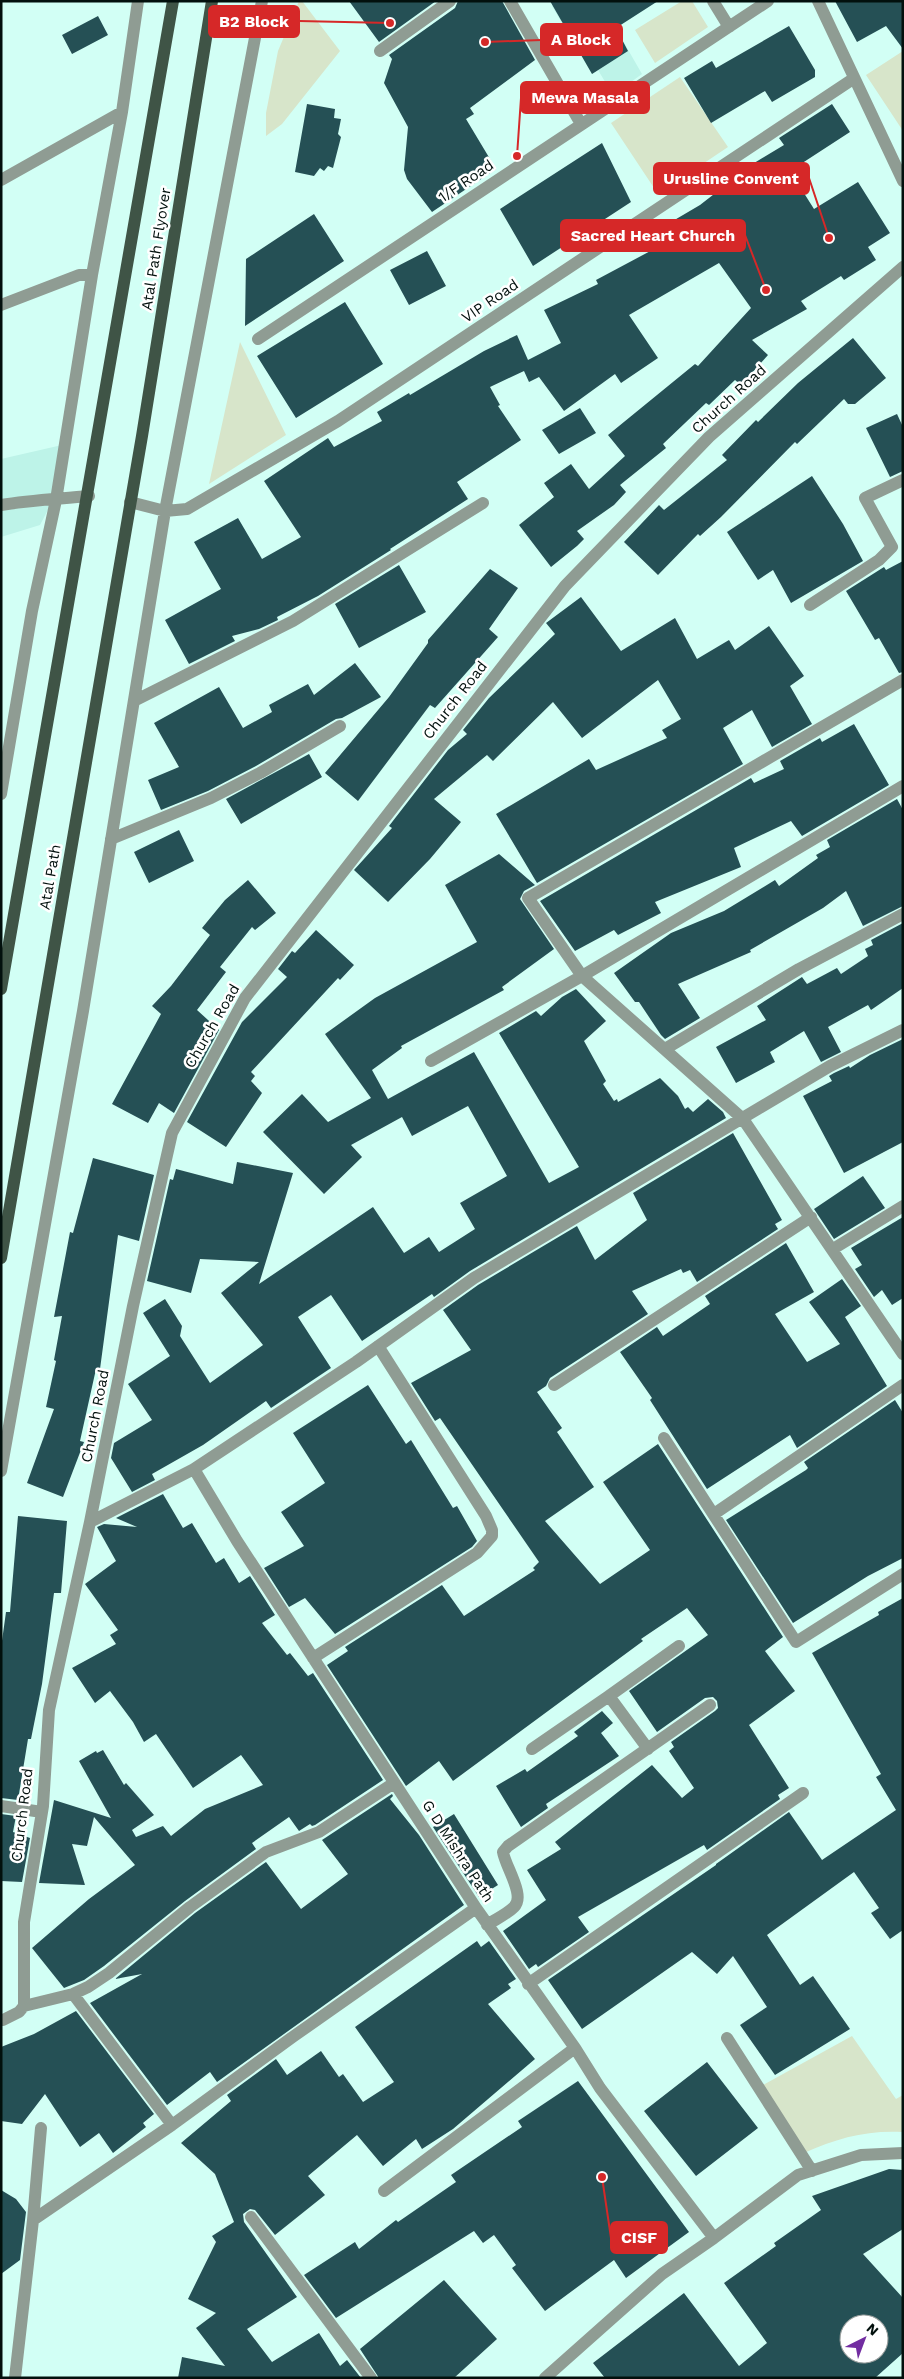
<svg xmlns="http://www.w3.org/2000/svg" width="904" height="2379" font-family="'Work Sans',sans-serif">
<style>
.built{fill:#bdf3e8}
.green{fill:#d7e5ca}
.building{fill:#255055;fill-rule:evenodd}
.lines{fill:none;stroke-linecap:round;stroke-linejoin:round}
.minor{stroke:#8f9c93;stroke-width:12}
.major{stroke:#3f5446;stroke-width:12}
.labels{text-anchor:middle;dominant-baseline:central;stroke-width:5;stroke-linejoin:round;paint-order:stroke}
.street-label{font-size:15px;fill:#02100d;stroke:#fff}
.leader{fill:none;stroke:#d62828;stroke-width:2}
.callout-dot{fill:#d62828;stroke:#fff;stroke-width:2}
.callout{fill:#d62828;stroke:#d62828;stroke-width:2}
.callout-label{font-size:16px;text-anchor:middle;font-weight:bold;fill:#fff}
</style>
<rect width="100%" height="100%" fill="#d2fff5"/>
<path class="built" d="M559 1H600L642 74 613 95 598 70 592 74 552 6Z
M62 445 50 506 40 525 1 537V459Z"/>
<path class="green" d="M299 1H302L340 51 282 124 266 136V113L278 51Z
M682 1H692L708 27 655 63 635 30Z
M903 51V131L866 75Z
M680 77 728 147 658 194 611 123Z
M240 342 286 435 209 484Z
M852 2036 896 2099 903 2095V2132C867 2130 837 2138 804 2153L763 2085Z"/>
<path class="building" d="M349 1H436L379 42Z
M458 1H502L535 60 470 108 474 114 466 119 496 169 432 212 407 179 404 170 408 127 384 83 392 59 389 55 455 8Z
M550 1H658L616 28 628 51 592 74Z
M835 1H903V49L886 26 857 42Z
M98 16 108 35 72 54 62 35Z
M789 26 815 70V77L772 102 765 91 711 123 684 78 712 61 716 68Z
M307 104 335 109 334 118 341 119 338 134 341 137 333 168 328 166 324 171 320 168 314 176 295 172Z
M832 104 850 132 790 171 814 209 858 182 890 233 868 247 876 260 844 280 841 276 801 301 807 309 752 340 768 355 741 385 735 380 709 405 706 403 663 444 666 448 620 485 626 492 614 505 577 531 584 539 577 546 551 567 519 525 554 497 544 483 571 464 589 489 625 456 608 435 695 364 698 366 751 308 719 263 629 315 658 358 621 383 615 374 564 411 539 377 529 382 524 371 490 387 500 405 498 406 521 440 457 482 468 499 390 549 391 550 318 596 277 617 278 620 259 629 232 636 235 641 189 664 165 620 221 589 194 542 238 518 262 559 301 537 264 481 328 438 334 447 382 421 377 412 409 393 410 395 484 351 517 335 528 360 561 343 544 310 598 284 596 280 656 248 649 235 700 205 718 191 722 193 745 177 741 171 784 145 779 138Z
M602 143 631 202 533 266 500 209Z
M314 214 344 261 245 326 246 259Z
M427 251 446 286 409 305 390 270Z
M345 302 383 364 296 418 257 356Z
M853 338 886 378 855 404H848L844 399 797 444 795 442 721 517 700 536 698 534 658 575 624 542 659 505 664 510 727 460 722 455 756 420 758 422 798 383Z
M580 408 596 433 559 454 542 430Z
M897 414 903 427V471L890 477 866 428Z
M812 476 843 524 863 561 791 603 773 570 758 580 727 532Z
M903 561V672L899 673 879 638 875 640 846 591 884 567 886 570Z
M399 565 426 612 359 648 335 604Z
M490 569 518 588 489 629 498 637 435 708 430 705 358 801 325 773 389 697 428 643V640Z
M581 597 621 651 675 618 697 659 729 640 735 650 769 626 804 676 790 686 812 724 772 747 752 710 723 728 743 764 537 883 496 814 589 759 596 770 667 738 662 730 681 719 658 680 582 738 553 702 493 761 487 755 434 799 461 822 430 859 388 902 354 870 392 828 389 826 448 750 467 734 463 730 489 698 555 634 546 623Z
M355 663 381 697 342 718 336 719 256 766 208 791 161 810 148 780 179 767 154 723 219 687 243 728 272 712 269 705 308 684 314 695Z
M854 724 889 785 802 836 791 821 734 848 741 867 655 902 661 913 618 935 614 930 575 951 540 901 751 778 754 783 784 769 780 761 820 738 822 742Z
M309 754 322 777 241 824 226 799Z
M897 799 903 810V906L863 926 846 891 823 908 750 950 751 952 678 984 700 1018 665 1039 661 1035 639 1002H635L614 973 671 933 724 911 775 880 779 886 818 858 816 855 830 847 827 840Z
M179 830 194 861 149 883 134 852Z
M499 854 535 885 524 891 520 899 554 949 502 987 504 990 401 1046 402 1048 372 1070 388 1099 474 1052 549 1183 579 1167 499 1033 536 1011 541 1016 562 997 576 989 606 1021 584 1041 606 1081 603 1084 614 1101 617 1099 618 1102 660 1078 678 1096 685 1109 688 1107 693 1112 708 1099 723 1112 726 1118 470 1271 434 1297 432 1294 362 1341 331 1295 298 1317 331 1368 271 1408 266 1401 203 1445 152 1474 155 1480 132 1492 111 1458 114 1443 152 1420 128 1384 170 1356 143 1313 165 1299 182 1326 180 1336 210 1383 263 1345 221 1293 259 1262 200 1259 191 1293 147 1281 170 1179 173 1180 176 1169 233 1184 237 1162 293 1173 259 1284 373 1207 404 1253 429 1237 439 1252 475 1229 460 1203 507 1176 468 1106 412 1136 402 1117 351 1145 362 1157 324 1194 263 1132 302 1094 328 1122 371 1098 325 1034 375 998 477 942 445 885Z
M248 880 276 913 255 930 252 927 220 967 226 972 197 1010 219 1030 174 1113 159 1103 148 1123 112 1104 161 1014 152 1006 171 986 210 935 202 928 225 900Z
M903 923V988L871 1010 868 1005 828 1027 841 1052 821 1062 804 1031 770 1052 775 1062 736 1083 716 1047 766 1020 757 1006 802 977 807 984 837 968 841 974 868 956 865 949 873 945 871 940Z
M316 930 354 965 340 980 338 978 251 1072 255 1076 251 1081 262 1093 226 1147 187 1122 242 1022 287 977 278 969 292 951 295 953Z
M903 1039V1142L844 1173 803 1096 832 1081 829 1076 834 1073 849 1066 850 1068 870 1055Z
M733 1133 782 1220 775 1224 778 1229 697 1282 690 1270 683 1273 681 1269 632 1291 648 1314 550 1378 546 1386 537 1392 562 1428 557 1432 594 1487 545 1521 600 1584 650 1550 603 1482 658 1444 783 1637 765 1651 795 1691 749 1725 789 1788 778 1795 780 1799 707 1850 704 1845 578 1917 589 1932 538 1967 536 1964 529 1969 503 1931 546 1900 527 1870 561 1849 555 1842 652 1765 682 1798 694 1788 669 1751 674 1747 671 1742 715 1711 718 1708 717 1701 713 1697 705 1698 657 1732 629 1691 708 1635 687 1608 641 1639 643 1641 453 1781 439 1761 406 1786 327 1665 348 1651 345 1647 442 1585 464 1616 535 1570 533 1568 539 1562 440 1418 435 1421 411 1383 471 1350 443 1310 478 1285 577 1226 595 1260 647 1220 633 1193Z
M93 1158 154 1175 139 1241 118 1235 100 1369H96L80 1441 84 1442 63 1497 27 1483 54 1409 46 1407 56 1361 54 1360 62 1316 54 1317 70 1232 73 1233Z
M863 1176 885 1208 834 1239 814 1209Z
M903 1217V1298L892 1305 882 1290 874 1297 855 1269 862 1265 851 1248Z
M786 1243 814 1292 775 1314 807 1362 840 1344 809 1302 842 1279 861 1306 845 1317 887 1386 797 1448 790 1435 707 1489 650 1400 652 1398 620 1352 657 1327 663 1336 710 1304 705 1296Z
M368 1385 406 1444 411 1440 453 1508 457 1506 477 1541 472 1547 335 1634 305 1598 289 1607 264 1568 304 1546 281 1512 325 1483 293 1433Z
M895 1400 903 1413V1558L868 1576 793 1623 726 1520 806 1470 808 1468 804 1462Z
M163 1494 183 1528 192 1523 216 1563 224 1558 239 1583 250 1576 275 1615 262 1623 287 1655 290 1653 308 1676 313 1673 383 1780 315 1825 312 1826 310 1824 299 1831 289 1817 252 1843 256 1849 185 1901 104 1966 84 1980 64 1988 32 1948 89 1899 135 1865 94 1817 87 1846 72 1844 85 1885 39 1883 54 1800 111 1818 79 1761 96 1751 97 1753 103 1750 124 1785 126 1783 154 1815 132 1830 136 1837 163 1826 171 1836 205 1809 263 1785 241 1755 193 1788 156 1734 144 1742 133 1722 110 1691 95 1703 72 1668 116 1644 110 1635 118 1630 85 1584 116 1561 97 1527 104 1524 137 1527 116 1518Z
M18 1516 67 1521 61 1593H54L42 1684 31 1739H28L18 1800 1 1798V1648L6 1612H10Z
M903 1598V1930L890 1939 871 1913 879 1908 854 1872 767 1935 800 1985 813 1976 850 2029 775 2075 740 2025 767 2007 733 1956 717 1974 692 1952 582 2029 548 1980 716 1865V1864L789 1812 822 1860 896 1810 876 1777 881 1774 812 1653 879 1615 878 1612Z
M602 1711 613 1723 601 1733 619 1756 546 1804 548 1808 521 1827 496 1786 525 1769 527 1772 578 1736 574 1732Z
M392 1794 393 1796 390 1799 419 1835 464 1905 217 2082 210 2072 167 2105 90 2003 142 1974 115 1979 195 1913 266 1862 301 1909 348 1874 322 1840Z
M1 1814 16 1816 13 1832 30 1838 22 1882 1 1881Z
M454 1814 498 1885 479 1897 433 1827Z
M477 1941 481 1947 489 1941 516 1979 508 1984 511 1988 488 2004 535 2059 453 2129 422 2149 416 2139 383 2166 357 2135 308 2176 325 2195 275 2235 255 2210 250 2209 243 2214 244 2222 297 2297 247 2329 272 2362 319 2333 340 2366 347 2360 361 2378H178L182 2357 225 2366 196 2328 216 2313 188 2299 216 2242 212 2236 234 2222 215 2174 181 2143 231 2101 227 2095 276 2059 287 2075 321 2051 339 2077 343 2074 363 2102 394 2082 355 2027Z
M76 2011 154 2114 143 2123 146 2127 113 2153 99 2133 80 2147 45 2094 22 2124 1 2121V2047L34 2034Z
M707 2062 758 2128 696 2176 644 2111Z
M578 2081 689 2232 626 2278 614 2260 545 2311 512 2268 516 2265 494 2235 483 2243 474 2231 336 2318 304 2275 355 2242 359 2249 396 2220 398 2222 456 2182 451 2175 522 2127 518 2121Z
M889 2169 903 2170V2229L863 2254 903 2298V2353L875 2378H605L593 2363 684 2293 739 2366 767 2343 724 2283 776 2246 774 2243 821 2210 812 2196ZM849 2324H879V2354H849Z
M1 2190 16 2199 26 2212 20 2260 1 2274Z
M444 2280 497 2339 454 2378H379L360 2349Z"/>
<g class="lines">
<path class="minor" d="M510 1 581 124
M713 1 729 27
M818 1 903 181
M380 51 450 1
M1 180 122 112
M1 305 79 275H92
M258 339 768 1
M130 502 165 511 187 509 338 421 853 79
M1 505C31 500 59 499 89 496
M810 605 879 560 892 547 865 498 903 480
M903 680 528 898 582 976 743 1119 903 1354
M134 701 293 621 483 503
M1 794 32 611 56 500 92 275 122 112 138 1
M111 839 211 798 260 773 340 726
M665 1049 799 969 903 914
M431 1061 582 976 903 786
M833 1249 903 1206
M554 1385 811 1217
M664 1438 796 1642 903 1574
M194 1469 237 1541 476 1908 575 2048 600 2088 714 2238
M1 1471 83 1011 165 511 262 1
M714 1514 903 1385
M90 1522 194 1469 356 1362 474 1278 830 1066 903 1030
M313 1658 477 1553 492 1536V1530L486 1516 378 1346
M609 1696 679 1646
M532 1749 609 1696 648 1749
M1 1806 42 1812
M487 1925C496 1919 507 1914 514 1907 526 1896 505 1866 503 1852L508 1846 710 1705
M528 1984 803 1793
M24 2006 73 1994 88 1987 109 1973 190 1907 266 1852 319 1832 394 1783
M3 2020 19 2012 24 2006V1922L43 1806 49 1710 90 1522 133 1306 172 1133 245 998 565 586 709 437 903 267
M727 2038 812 2171
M172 2125 294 2036 476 1908
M384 2191 575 2048
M251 2217 371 2378
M33 2220 41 2128
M15 2378 33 2220 172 2125 73 1994
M545 2378 662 2274 714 2238 798 2175 861 2155 903 2153"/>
<path class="major" d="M1 989 173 1
M1 1258 142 436 212 1"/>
</g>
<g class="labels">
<g class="street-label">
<text transform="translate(466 181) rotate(-34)">1/F Road</text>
<text transform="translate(156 249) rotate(-81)">Atal Path Flyover</text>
<text transform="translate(490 301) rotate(-34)">VIP Road</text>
<text transform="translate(729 399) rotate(-42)">Church Road</text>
<text transform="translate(455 700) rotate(-52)">Church Road</text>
<text transform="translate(50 877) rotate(-80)">Atal Path</text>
<text transform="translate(212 1026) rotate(-60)">Church Road</text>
<text transform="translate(95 1416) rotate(-79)">Church Road</text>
<text transform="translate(22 1815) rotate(-83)">Church Road</text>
<text transform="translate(458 1851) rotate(57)">G D Mishra Path</text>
</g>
</g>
<path class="leader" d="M390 23L299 21M485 42L541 40M517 156L521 98M829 238L809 178M766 290L745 235M602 2177L611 2238"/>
<g class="callout-dot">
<circle cx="390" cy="23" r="5"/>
<circle cx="485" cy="42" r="5"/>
<circle cx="517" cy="156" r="5"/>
<circle cx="829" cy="238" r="5"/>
<circle cx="766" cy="290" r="5"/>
<circle cx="602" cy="2177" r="5"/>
</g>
<g class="callout">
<rect x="209" y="6" width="90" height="31" rx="5"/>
<rect x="541" y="24" width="81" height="31" rx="5"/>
<rect x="521" y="82" width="128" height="31" rx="5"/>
<rect x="654" y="163" width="155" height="31" rx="5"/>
<rect x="561" y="220" width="184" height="31" rx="5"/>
<rect x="611" y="2222" width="56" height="31" rx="5"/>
</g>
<g class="callout-label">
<text x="254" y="27">B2 Block</text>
<text x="581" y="45">A Block</text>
<text x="585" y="103">Mewa Masala</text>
<text x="731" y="184">Urusline Convent</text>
<text x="653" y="241">Sacred Heart Church</text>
<text x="639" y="2243">CISF</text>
</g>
<rect width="904" height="2379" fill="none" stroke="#02100d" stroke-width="5"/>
<g transform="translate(864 2339) rotate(42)"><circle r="24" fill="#ffffff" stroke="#9a9f9e"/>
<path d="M0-4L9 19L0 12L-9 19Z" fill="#722da1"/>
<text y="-8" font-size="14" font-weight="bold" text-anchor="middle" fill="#02100d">N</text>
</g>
</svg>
